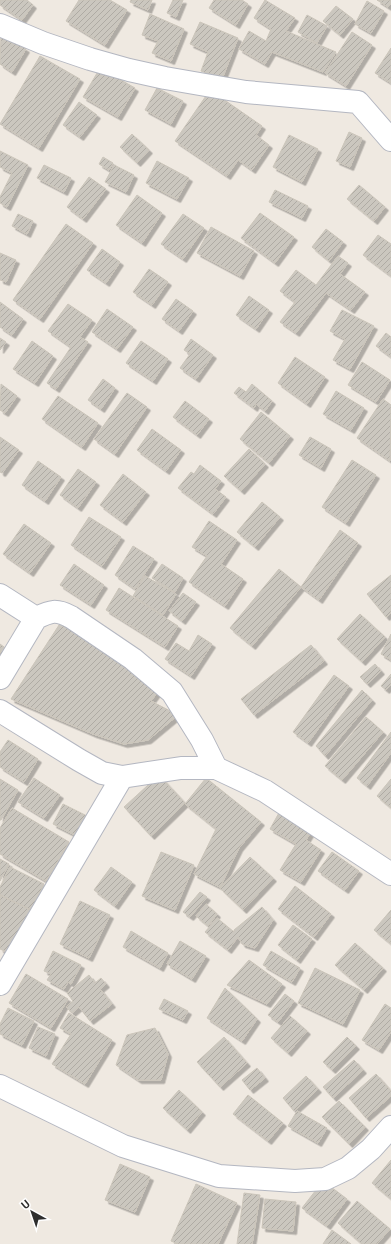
<svg xmlns="http://www.w3.org/2000/svg" width="391" height="1244" font-family="Roboto,sans-serif">
<style>
.building{fill:url(#building-hatch);stroke:#cbc5ba;filter:url(#shadow)}
.lines{fill:none;stroke-linecap:round;stroke-linejoin:round}
.minor-casing{stroke:#b4b7c1;stroke-width:24}
.minor{stroke:#fff;stroke-width:22}
</style>
<defs>
<pattern id="building-hatch" width="6" height="6" patternUnits="userSpaceOnUse"><rect width="6" height="6" fill="#cbc7bf"/><path d="M-1 1l2-2M0 6l6-6M5 7l2-2" fill="none" stroke="#afaba4"/></pattern>
<filter id="shadow"><feDropShadow dx="3.5" dy="3.5" stdDeviation="0" flood-color="#0004"/></filter>
</defs>
<rect width="100%" height="100%" fill="#efe9e1"/>
<path class="building" d="M0 0H27L33 5 22 20 0 5Z
M79 0H110L127 10 105 45 66 21Z
M131 0H152L148 10 130 2Z
M173 0H183L176 17 167 13Z
M214 0H242L248 4 236 25 209 8Z
M265 0 295 18 286 31 336 52 323 72 272 52 265 64 239 49 249 31 266 41 271 29 254 18Z
M377 0H391V3L388 7Z
M367 1 384 11 371 33 355 24Z
M336 6 353 19 340 35 323 21Z
M150 14 184 29 171 61 152 53 158 41 142 35Z
M307 15 327 26 317 43 298 32Z
M200 22 238 38 222 79 201 71 208 52 190 44Z
M352 32 372 45 346 86 325 73Z
M1 34 26 49 12 72 0 64Z
M391 48V83L375 73Z
M40 56 80 79 39 148 0 124Z
M100 68 135 88 118 117 83 97Z
M157 88 183 101 171 124 145 110Z
M210 90 262 126 256 135 269 145 252 170 238 160 227 176 175 141Z
M79 102 97 115 80 137 63 125Z
M349 132 362 138 350 167 336 161Z
M132 134 149 150 137 163 120 147Z
M289 135 318 149 302 182 273 167Z
M0 151 28 165 7 207 0 203V197L12 173 0 167Z
M103 157 113 163 109 170 99 164Z
M157 161 189 178 177 199 146 183Z
M44 165 71 178 64 192 37 178Z
M114 165 134 175 126 192 105 182Z
M89 177 106 189 83 219 67 207Z
M359 185 385 207 374 221 347 199Z
M275 190 308 206 302 218 269 202Z
M137 195 162 213 142 243 116 225Z
M260 213 294 237 275 263 241 238Z
M18 214 33 221 27 234 12 226Z
M183 214 204 228 183 259 161 244Z
M66 224 93 243 40 319 13 300Z
M211 227 254 251 240 276 197 253Z
M326 229 343 242 329 261 312 247Z
M378 235 391 244V276L363 255Z
M102 249 120 262 106 283 87 270Z
M0 253 16 260 6 282 0 280Z
M338 256 348 263 340 274 365 292 351 310 326 293 296 333 280 322 295 302 280 291 296 270 316 285Z
M149 269 168 282 152 305 133 292Z
M249 296 269 310 256 329 236 315Z
M176 299 193 311 179 331 162 319Z
M0 302 23 319 12 335 0 327Z
M68 304 92 320 80 337 88 342 56 389 47 383 71 347 48 331Z
M107 309 133 327 117 349 92 332Z
M342 310 374 326 350 369 333 360 345 339 330 331Z
M386 333 391 337V357L376 346Z
M0 338 6 342 0 350Z
M191 339 213 355 196 379 180 368 190 354 184 350Z
M32 341 53 356 35 383 13 369Z
M141 341 168 359 153 381 126 363Z
M295 357 325 377 307 404 278 383Z
M362 362 390 380 376 402 348 385Z
M103 379 115 388 101 409 88 400Z
M1 384 17 396 5 413 0 410Z
M252 384 272 401 265 411 256 404 254 408 234 393 239 387 246 392Z
M336 391 364 408 351 430 323 414Z
M127 393 147 407 115 454 94 439Z
M58 396 98 423 82 447 42 419Z
M383 399 391 405 390 461 357 438Z
M185 401 209 419 197 435 173 417Z
M261 412 290 436 269 463 240 439Z
M152 429 181 450 166 471 137 450Z
M0 437 19 450 2 473 0 472Z
M310 437 331 449 321 468 299 455Z
M249 449 265 464 241 491 224 476Z
M352 460 376 475 346 523 322 507Z
M38 461 61 477 45 501 22 485Z
M200 465 221 481 215 489 226 497 213 514 178 488 191 472 194 474Z
M78 469 96 482 78 508 60 495Z
M123 474 146 492 123 522 100 505Z
M262 502 280 517 255 547 237 532Z
M89 517 121 537 102 566 71 545Z
M209 521 237 540 221 564 243 579 225 606 189 582 207 556 192 547Z
M24 524 51 543 30 573 3 554Z
M340 530 358 543 319 600 301 587Z
M133 546 154 559 135 589 115 575Z
M74 564 104 585 91 605 60 585Z
M162 564 183 578 175 592 152 578Z
M279 569 301 587 252 646 230 628Z
M391 575V613L386 617 367 594Z
M145 576 176 594 163 615 133 596Z
M119 588 178 626 165 647 106 610Z
M183 593 196 602 182 621 169 611Z
M360 614 385 637 362 662 337 639Z
M61 622 162 686 151 701 178 715 148 740 124 744 93 734 11 699Z
M391 634V660L381 654Z
M198 635 212 644 191 676 165 659 176 643 189 651Z
M0 644 8 650 0 661Z
M311 645 324 661 254 715 241 699Z
M375 664 381 671 367 684 360 677Z
M391 674V684L386 690 381 686Z
M334 675 349 686 308 743 293 732Z
M362 690 372 700 325 756 316 746Z
M366 717 383 732 342 780 325 766Z
M391 732V753L367 786 357 778Z
M8 740 38 759 24 782 0 767V752Z
M159 775 185 803 151 836 124 807Z
M34 778 60 795 44 818 18 802Z
M206 778 261 822 239 848 220 887 194 874 216 829 185 804Z
M0 779 18 790 1 820H0Z
M391 779V808L377 796Z
M63 804 89 817 79 837 53 824Z
M12 808 69 842 46 881 0 854V828Z
M280 811 312 830 306 840 321 850 301 882 280 870 296 844 270 829Z
M161 852 194 865 175 910 142 896Z
M332 852 359 871 345 890 318 871Z
M250 857 273 878 243 910 220 888Z
M0 859 9 864 0 881Z
M10 867 44 884 31 910 0 895V887Z
M111 867 132 882 115 906 94 890Z
M295 886 331 914 314 937 278 909Z
M200 892 207 897 190 917 183 912Z
M0 895 31 910 9 953 0 949Z
M80 901 110 915 89 958 60 944Z
M206 904 217 914 208 926 196 916Z
M262 907 273 920 255 948 242 944 238 937 228 950 205 932 217 918 234 932V930Z
M391 910V944L374 930Z
M293 925 312 939 297 960 278 945Z
M131 931 168 953 160 968 123 947Z
M180 941 206 956 192 979 167 964Z
M355 943 383 968 364 990 335 965Z
M53 951 81 965 71 984 68 982 64 989 47 980 51 974 44 971Z
M271 951 300 968 292 982 263 965Z
M249 960 282 984 267 1004 227 985Z
M315 968 360 990 343 1024 298 1003Z
M26 974 68 999 51 1028 9 1003Z
M89 975 95 983 101 978 106 984 100 989 112 1004 90 1021 79 1007 72 1013 66 1007 73 1001 67 993Z
M225 988 257 1019 242 1041 207 1018Z
M285 994 294 1001 278 1022 268 1015Z
M164 999 188 1011 183 1020 159 1009Z
M385 1004 391 1008V1032L379 1050 362 1040Z
M8 1008 34 1021 22 1045 0 1034V1024Z
M69 1013 112 1040 85 1084 52 1064 71 1034 60 1028Z
M290 1016 307 1031 288 1053 271 1038Z
M38 1027 55 1034 46 1056 29 1048Z
M155 1028 168 1054 161 1080H138L116 1065 127 1035Z
M224 1037 247 1063 220 1087 197 1062Z
M347 1037 356 1046 332 1070 323 1062Z
M354 1060 363 1070 333 1098 323 1087Z
M257 1068 265 1078 250 1090 242 1080Z
M376 1074 391 1091V1096L366 1118 349 1098Z
M306 1076 318 1089 294 1111 283 1098Z
M179 1090 202 1112 187 1130 163 1108Z
M248 1095 283 1123 268 1141 233 1114Z
M339 1101 365 1127 349 1144 322 1117Z
M297 1111 327 1128 318 1143 288 1126Z
M391 1160V1199L372 1183Z
M120 1164 150 1177 135 1212 105 1200Z
M323 1181 347 1199 327 1226 302 1208Z
M196 1184 237 1203 218 1244H178L171 1241Z
M244 1193 260 1195 252 1244H237Z
M265 1199 296 1202 293 1231 262 1228Z
M357 1201 390 1229 377 1244H362L338 1223Z
M332 1230 351 1244H323Z"/>
<g class="lines">
<g class="minor-casing">
<path id="minor" d="M0 25 43 43 90 59 129 70 165 78 246 92 358 102 391 140
M0 595 36 618 0 678
M36 618C51 611 56 609 71 617L133 659 172 692 202 740 216 768
M0 711 79 760 102 773 122 777 181 768H216L265 791 391 874
M0 984 122 777
M0 1086 123 1146 219 1176 295 1181 325 1179 348 1168 371 1149 391 1127"/>
</g>
<use href="#minor" class="minor"/>
</g>
<g transform="translate(32 1212) rotate(320)" stroke="#ffffff" stroke-width="3" paint-order="stroke">
<path d="M0-3L7 15L0 10L-7 15Z" fill="#2e2e2e"/>
<text y="-6" font-size="11" font-weight="bold" text-anchor="middle" fill="#2e2e2e">U</text>
</g>
</svg>
